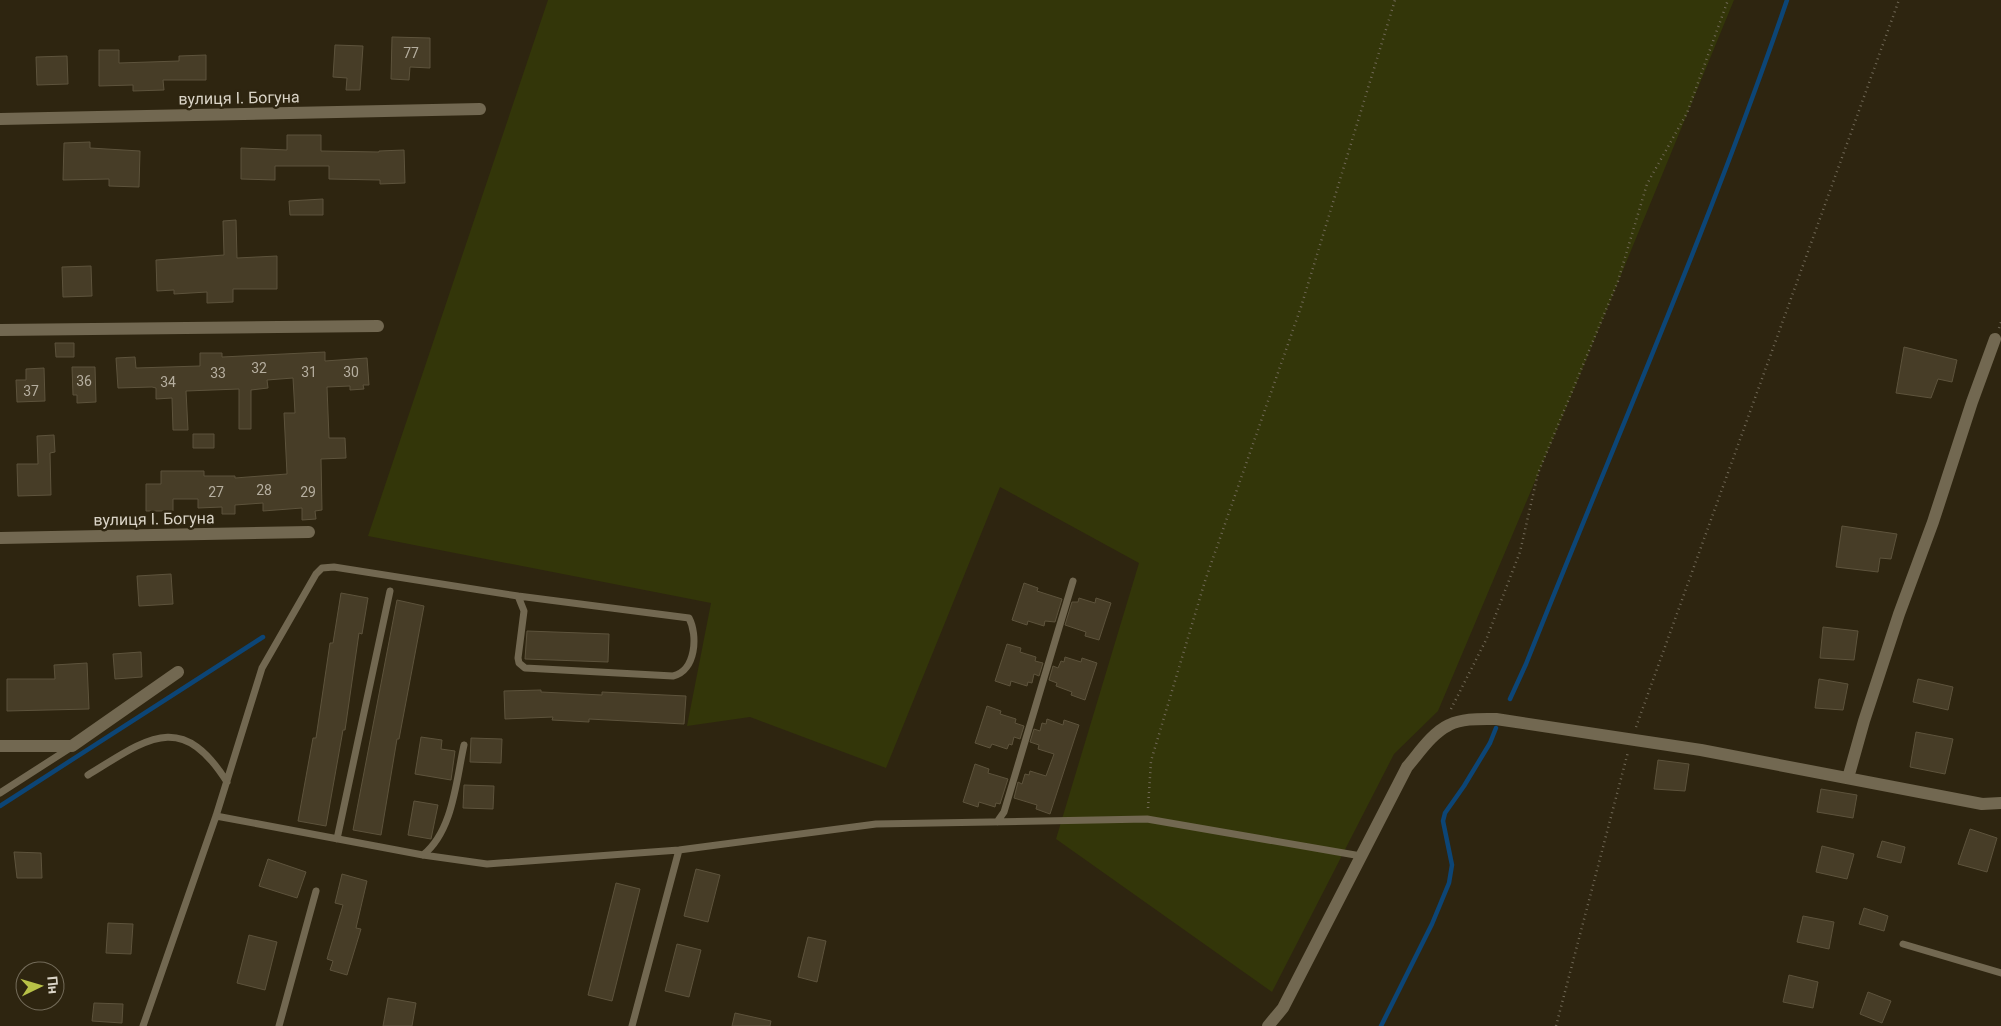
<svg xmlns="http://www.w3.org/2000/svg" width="2001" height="1026" font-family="Roboto,sans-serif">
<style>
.green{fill:#333609}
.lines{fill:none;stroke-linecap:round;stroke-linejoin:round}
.stream{stroke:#0c4576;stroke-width:4.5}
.building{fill:#473d27;stroke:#5d533c}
.path{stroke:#706856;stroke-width:2.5;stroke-dasharray:1 4;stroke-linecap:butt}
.service{stroke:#726851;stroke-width:7}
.minor{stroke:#726851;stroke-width:12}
.labels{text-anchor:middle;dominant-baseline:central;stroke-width:5;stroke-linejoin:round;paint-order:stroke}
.number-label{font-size:14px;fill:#b5ae9f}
.street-label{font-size:16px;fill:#dad4c7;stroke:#2e2510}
</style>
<rect width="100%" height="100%" fill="#2e2510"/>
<path class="green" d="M548 0H1734L1579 377 1438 711 1394 754 1272 992 1056 839 1139 563 1000 487 886 768 750 717 687 726 711 603 368 536Z"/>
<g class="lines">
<path class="stream" d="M1510 699 1526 664C1614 443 1710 225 1787 0
M0 806 263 637
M1381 1026 1432 924 1449 883 1452 865 1443 821 1445 813 1464 786 1490 743 1496 728"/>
</g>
<path class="building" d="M392 37 430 38V68L410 67 409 80 391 79Z
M335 45 363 46 360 90H346L347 78 333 77Z
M99 50H119V63L179 61V56L206 55V80H163L164 90 133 91V85L99 86Z
M67 56 68 84 37 85 36 57Z
M287 135H321V151L379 152V151L404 150 405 183 380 184V180L329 179V166H275V180L241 179V148L287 150Z
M90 142V148L140 151 139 187 109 186V179L63 180 64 143Z
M323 199V215H290L289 201Z
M236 220 237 258 277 256V289H233V302L207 303V292L174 294V290L157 291 156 260 224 255 223 221Z
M91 266 92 296 63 297 62 267Z
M55 343H74V357H56Z
M1904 347 1957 360 1952 382 1938 379 1931 398 1896 393Z
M325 352V361L367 358 369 385H363L364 389 350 390V386L327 387 329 438H345L346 458 321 459 322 510 315 511 316 519 302 520V508L263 511V503L235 505V514H222V507L198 508V499H173V511H146V484H161V471H204V476H235V478L287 474 284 413H295L293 378 267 380 268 388 251 390V429H239V389L186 391 188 430H173L172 398 156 399V388L152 387 118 388 116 358 135 357 136 368 200 366V353H222V357Z
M72 367H95L96 402 77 403V395H73Z
M44 368 45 401 17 402 16 380H26V369Z
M193 434H214V448H193Z
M54 435 55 452 50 453 51 495 18 496 17 464H38L37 436Z
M1842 526 1897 534 1891 559 1880 558 1878 572 1836 567Z
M171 574 173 604 139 606 137 576Z
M1024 583 1038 588 1037 591 1062 599 1055 622 1045 621 1044 626 1028 621 1027 625 1012 620Z
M341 593 368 598 362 634 359 633 345 730H343L326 826 298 821 313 738H316L330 643H333Z
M1079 598 1095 603 1096 598 1111 603 1099 640 1085 636 1086 632 1065 625 1072 602H1078Z
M397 600 424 606 399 739H397L381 835 353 830Z
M1823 627 1858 631 1854 660 1820 658Z
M527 631 609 634 608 662 525 659Z
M1007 644 1021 648 1020 652 1036 657 1035 661 1043 663 1039 676 1034 674 1032 683 1028 682 1027 686 1011 681 1010 686 995 681Z
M141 652 142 677 115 679 113 654Z
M1065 657 1081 662 1082 658 1097 663 1085 700 1071 695 1072 692 1056 686 1057 683 1049 680 1053 666 1058 668 1061 661 1064 662Z
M87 663 89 709 7 711V679H55L54 665Z
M1819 679 1848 684 1843 710 1815 708Z
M1918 679 1953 687 1948 710 1913 702Z
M541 690V692L602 695V692L686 696 684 724 589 719V722L552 720 553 717 505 719 504 691Z
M987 706 1001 711 1000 714 1016 719 1015 723 1024 726 1020 739 1014 737 1012 745 1009 744 1007 749 992 744 990 748 975 743Z
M1047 719 1063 725 1064 720 1079 725 1050 814 1036 809 1037 805 1014 798 1018 782 1022 784 1025 774 1029 775 1030 771 1046 776 1054 754 1038 749 1039 745 1030 742 1034 729 1040 731 1042 723 1046 724Z
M1916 732 1953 739 1945 774 1910 767Z
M421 737 442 740 441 749 455 751 451 780 415 774Z
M471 738 502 739 501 763 470 762Z
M1658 760 1689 764 1685 791 1654 789Z
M975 764 989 769 988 773 1008 779 1000 804 996 803 995 807 979 802 978 807 963 802Z
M464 785 494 786 493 809 463 808Z
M1821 789 1857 795 1853 818 1817 812Z
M414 801 438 805 431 839 408 835Z
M1970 829 1997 838 1987 872 1958 864Z
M1882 841 1905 847 1901 863 1877 857Z
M1822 846 1854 854 1847 879 1816 872Z
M14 852 41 853 42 878H17Z
M268 859 306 872 297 898 259 886Z
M696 869 720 875 708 922 684 916Z
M342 874 367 881 356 928 361 929 347 975 330 970 333 961 327 959 343 905 335 903Z
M616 883 640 889 612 1001 588 995Z
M1864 908 1888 916 1884 931 1859 924Z
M1803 916 1834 922 1829 949 1797 942Z
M108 923 133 924 131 954 106 953Z
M249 935 277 942 265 990 237 983Z
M808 937 826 941 817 982 798 977Z
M677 944 701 950 689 997 665 991Z
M1789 975 1818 982 1813 1008 1783 1002Z
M1868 992 1891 1001 1882 1023 1860 1014Z
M388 998 416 1003 412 1026H383Z
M94 1003 123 1004 122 1023 92 1021Z
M735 1013 771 1021 770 1026H732Z"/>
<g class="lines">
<path class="path" d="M1999 328 2001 322
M1451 709 1486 640 1520 552 1538 473 1618 281 1647 184 1687 113 1728 0
M1636 727 1899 0
M1148 808 1151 761 1205 581 1301 307 1395 0
M1556 1026 1628 752"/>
<path class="service" d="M88 775C147 739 181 709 227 782
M0 793 70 748
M216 816 423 855 487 864 679 850 876 824 1147 819 1361 856
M997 822 1004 812 1073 581
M337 839 390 591
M423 855C453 831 456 781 464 745
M1903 944 2001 973
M143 1026 216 816 262 668 316 574 322 568 334 567 518 596 524 611 518 658 519 663 525 668 673 676C696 671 698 635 689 618L518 596
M279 1026 316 891
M632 1026 679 850"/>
<path class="minor" d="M0 119 480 109
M0 330 378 326
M0 538 309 532
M0 746H72L178 672
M1848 778 1864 721 1899 614 1933 522 1972 402 1995 339
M1268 1026 1283 1008 1407 767C1419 753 1432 733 1449 725 1463 718 1480 719 1496 719L1701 750 1982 804 2001 803"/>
</g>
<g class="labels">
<g class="number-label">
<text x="411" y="53">77</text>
<text x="259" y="368">32</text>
<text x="309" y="372">31</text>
<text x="351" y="372">30</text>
<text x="218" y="373">33</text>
<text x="84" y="381">36</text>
<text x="168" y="382">34</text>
<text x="31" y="391">37</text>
<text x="264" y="490">28</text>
<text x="216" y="492">27</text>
<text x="308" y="492">29</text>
</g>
<g class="street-label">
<text transform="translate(239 98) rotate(-1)">вулиця І. Богуна</text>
<text transform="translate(154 519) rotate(-1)">вулиця І. Богуна</text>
</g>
</g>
<g transform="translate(40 986) rotate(85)"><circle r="24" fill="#2e2510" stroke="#736b59"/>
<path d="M0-4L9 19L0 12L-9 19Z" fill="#b8c147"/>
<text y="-8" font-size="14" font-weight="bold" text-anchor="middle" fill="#dad4c7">Пн</text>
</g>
</svg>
